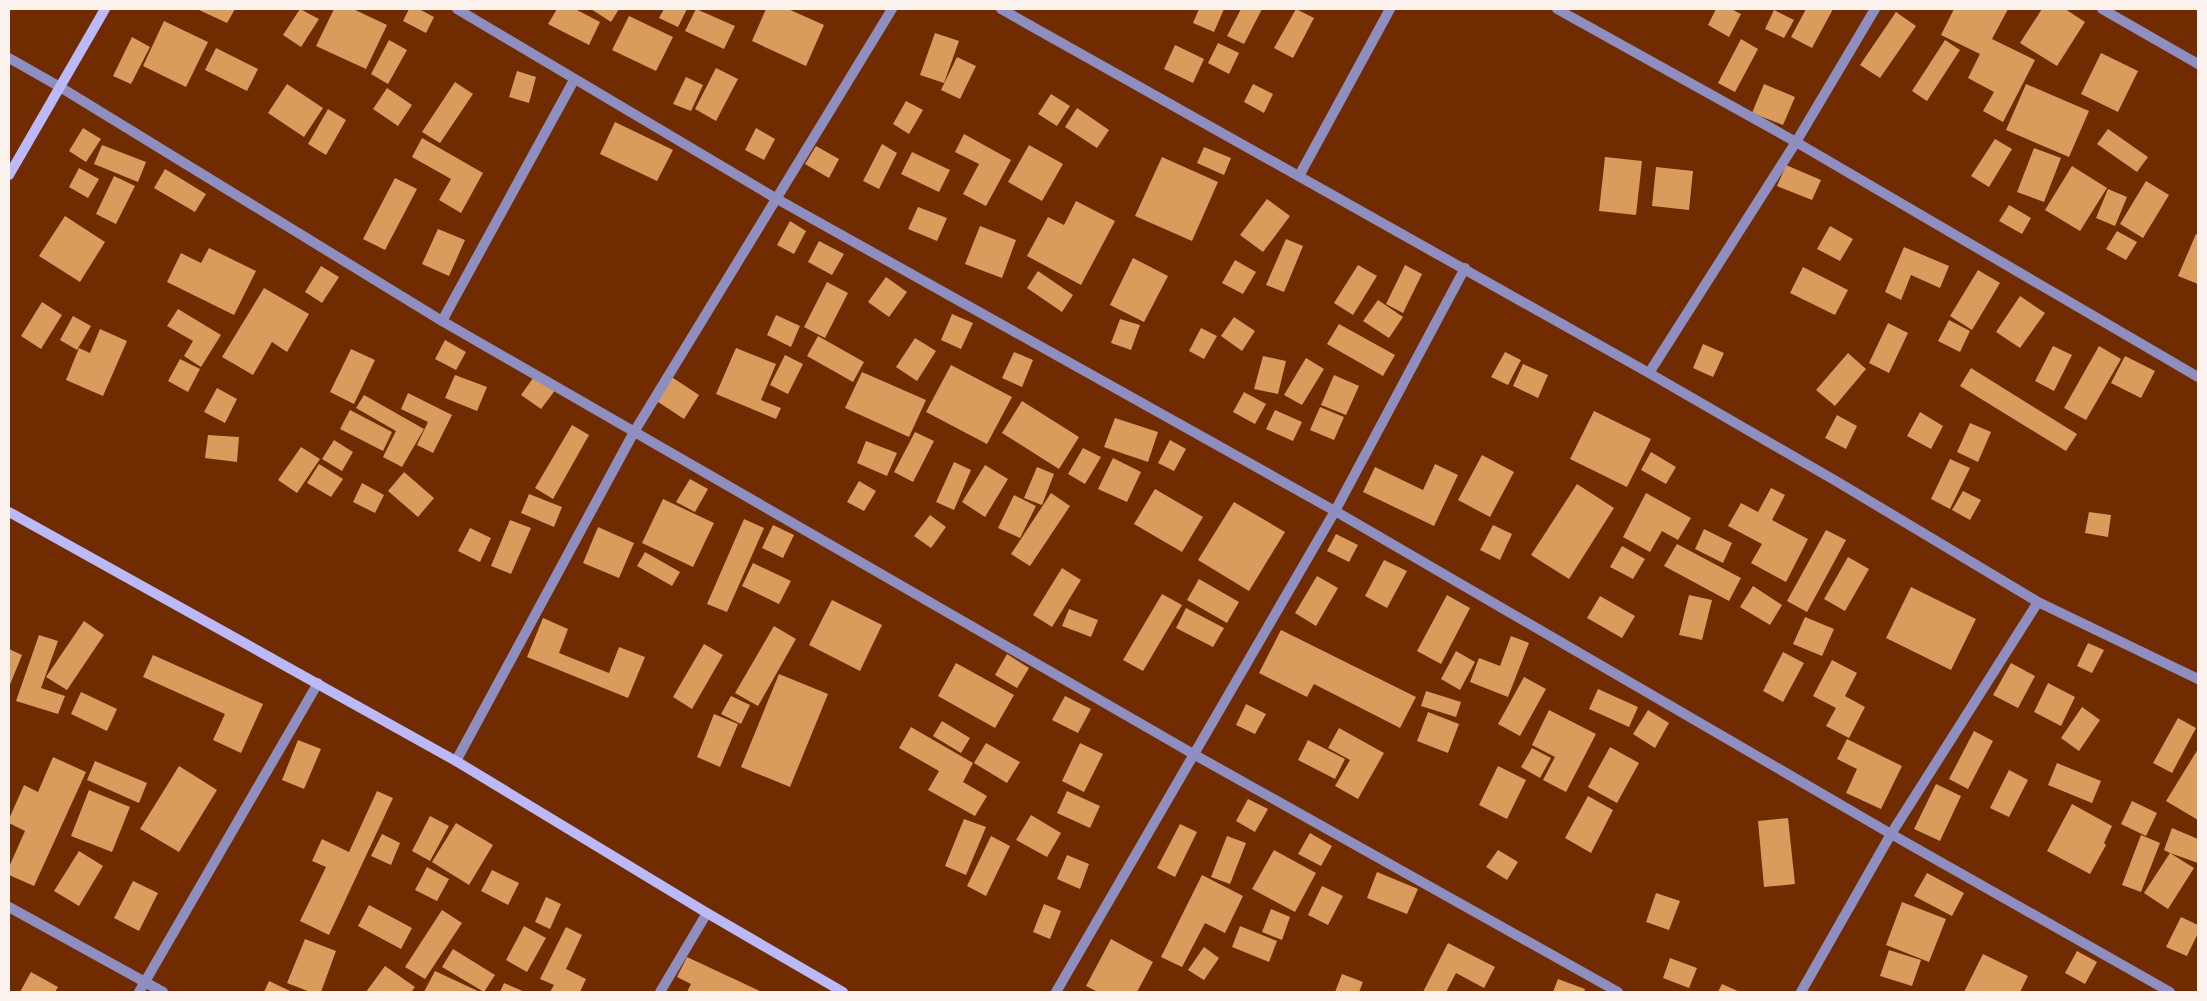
<svg xmlns="http://www.w3.org/2000/svg" width="2207" height="1001" font-family="Commissioner,sans-serif">
<style>
.building{fill:#d99c5d}
.lines{fill:none;stroke-linecap:round;stroke-linejoin:round}
.street{stroke:#8f8ec0;stroke-width:10}
.secondary{stroke:#bbb9f9;stroke-width:10}
</style>
<rect width="100%" height="100%" fill="#702b00"/>
<path class="building" d="M197 9H235L227 23Z
M300 9 319 19 301 47 283 35Z
M334 9H353L387 25 366 69 316 46Z
M409 9H419L434 17 426 33 403 21Z
M557 9H575L600 22 589 45 548 24Z
M591 9H619L611 22Z
M664 9H687L678 27 659 18Z
M696 9 735 26 724 49 685 31Z
M766 9H788L824 25 806 66 752 41Z
M1199 9H1224L1214 32 1193 23Z
M1241 9H1262L1244 44 1227 36Z
M1296 9 1314 18 1293 58 1274 48Z
M1716 9H1731L1741 14 1729 37 1708 25Z
M1806 9H1833L1812 48 1791 37Z
M1954 9H2008L1992 39 2035 60 2003 122 1983 111 1994 92 1968 78 1980 54 1941 35Z
M2042 9H2065L2085 22 2057 66 2020 43Z
M1774 10 1794 20 1784 38 1765 29Z
M1896 12 1916 26 1880 78 1860 65Z
M629 16 673 37 656 71 612 50Z
M164 21 208 42 186 87 143 66Z
M935 33 959 41 944 83 920 75Z
M132 37 150 47 131 84 113 76Z
M1741 39 1758 49 1735 92 1718 83Z
M389 40 407 50 388 84 371 74Z
M1945 40 1960 50 1927 101 1912 91Z
M1218 43 1239 53 1229 74 1208 63Z
M1175 45 1204 59 1193 83 1164 69Z
M216 48 258 69 247 91 205 70Z
M2101 53 2138 71 2118 112 2081 94Z
M957 57 976 66 960 99 941 90Z
M716 68 738 79 716 121 695 109Z
M517 71 536 77 529 103 509 97Z
M686 77 703 85 691 111 673 104Z
M455 82 473 94 440 143 422 132Z
M287 84 323 108 304 137 268 113Z
M1253 84 1273 94 1264 113 1244 102Z
M1764 84 1795 97 1783 125 1752 113Z
M2026 84 2089 111 2069 157 2006 130Z
M387 88 412 105 398 126 373 109Z
M1051 94 1070 106 1057 126 1038 114Z
M906 101 923 110 909 134 893 124Z
M1077 108 1109 130 1097 148 1065 127Z
M328 109 346 120 326 155 308 144Z
M615 122 673 150 657 181 600 154Z
M83 128 101 139 86 162 69 151Z
M756 128 775 139 764 160 745 150Z
M2108 129 2148 157 2137 172 2097 144Z
M964 134 1011 160 986 206 963 194 979 164 955 152Z
M422 138 483 173 461 213 439 200 451 179 412 157Z
M1995 139 2012 149 1989 187 1971 176Z
M882 144 897 153 879 189 863 181Z
M102 145 146 162 138 182 94 164Z
M1029 145 1063 164 1042 201 1008 182Z
M816 146 839 159 829 178 805 164Z
M1204 147 1231 158 1224 175 1197 163Z
M2034 148 2061 158 2044 202 2017 192Z
M912 152 950 170 939 192 901 174Z
M1162 157 1218 182 1192 241 1135 216Z
M1605 157 1642 161 1636 215 1599 211Z
M1786 165 1821 180 1812 200 1777 186Z
M2072 166 2107 188 2080 231 2045 210Z
M1656 167 1693 171 1689 210 1652 206Z
M79 168 99 179 88 198 69 187Z
M165 169 206 194 195 212 154 188Z
M114 176 135 186 116 224 96 214Z
M395 178 417 189 385 250 363 239Z
M2146 181 2169 195 2143 238 2120 224Z
M2108 189 2127 197 2115 226 2096 218Z
M1267 199 1290 216 1263 252 1240 235Z
M1076 201 1115 221 1081 285 1027 256 1048 217 1064 225Z
M2009 205 2031 218 2022 234 1999 221Z
M918 207 947 218 937 241 908 229Z
M65 216 105 242 80 282 39 256Z
M790 221 806 231 794 254 777 245Z
M980 226 1016 240 1002 278 965 264Z
M1830 226 1853 239 1840 261 1817 249Z
M438 229 465 240 449 276 422 264Z
M2117 231 2137 242 2126 260 2106 249Z
M2196 234 2198 235V284L2178 276Z
M1286 239 1303 246 1284 292 1266 285Z
M819 241 844 254 832 275 808 262Z
M1904 247 1949 266 1940 288 1911 275 1901 300 1885 292Z
M209 248 256 271 234 315 167 282 181 253 201 263Z
M1133 258 1168 276 1144 322 1110 305Z
M1235 260 1256 272 1243 294 1222 283Z
M1358 265 1377 276 1353 315 1334 303Z
M1405 265 1422 274 1403 313 1386 304Z
M321 266 339 277 322 303 305 292Z
M1803 267 1848 290 1835 315 1790 293Z
M1978 270 2000 283 1972 330 1950 316Z
M1038 271 1073 295 1062 312 1027 288Z
M886 277 907 292 889 317 868 302Z
M827 282 848 293 825 338 804 327Z
M264 288 309 314 287 352 272 342 253 375 222 357Z
M2020 296 2045 313 2020 348 1996 332Z
M1378 300 1403 317 1389 338 1363 321Z
M42 302 62 315 41 349 21 336Z
M178 309 221 335 201 367 184 356 193 341 167 326Z
M952 314 973 323 961 349 941 340Z
M776 315 800 326 791 347 767 335Z
M73 316 91 326 77 350 60 340Z
M1234 317 1255 331 1242 351 1221 336Z
M1120 319 1140 325 1131 350 1111 343Z
M1949 320 1970 331 1960 352 1938 341Z
M1888 323 1908 333 1889 373 1869 363Z
M1339 324 1395 355 1383 376 1327 344Z
M1201 328 1217 336 1204 359 1189 351Z
M100 329 127 341 103 396 66 380 79 348 90 353Z
M818 336 864 362 853 382 807 356Z
M915 338 936 351 917 381 896 367Z
M445 340 466 352 456 370 435 359Z
M1703 344 1724 353 1713 377 1693 368Z
M2053 346 2072 355 2054 391 2035 381Z
M2099 346 2121 359 2086 420 2064 408Z
M736 348 776 364 761 400 781 408 776 419 716 394Z
M351 349 375 360 354 404 330 392Z
M1014 352 1033 360 1022 387 1002 378Z
M1505 352 1521 360 1508 385 1491 377Z
M1848 353 1866 369 1835 406 1816 390Z
M785 355 803 364 788 394 770 385Z
M1263 356 1286 361 1278 394 1254 389Z
M2125 356 2155 371 2141 398 2111 383Z
M1306 358 1324 369 1302 405 1284 395Z
M180 359 200 369 188 392 168 381Z
M1523 364 1548 375 1538 398 1513 386Z
M951 365 1012 397 987 444 926 412Z
M1971 368 2077 434 2066 451 1960 386Z
M538 371 559 385 541 409 521 395Z
M862 372 926 400 909 437 845 408Z
M667 374 699 395 684 419 652 398Z
M455 375 487 387 477 411 445 398Z
M1334 375 1359 386 1346 415 1321 405Z
M217 388 237 399 225 423 204 412Z
M1244 392 1266 404 1255 424 1233 412Z
M408 393 452 415 433 453 417 445 428 422 401 409Z
M364 395 424 429 402 467 383 457 396 431 356 408Z
M1022 401 1079 437 1059 469 1002 433Z
M1320 407 1344 417 1334 440 1310 430Z
M350 410 392 432 383 451 340 429Z
M1275 410 1302 422 1293 441 1266 429Z
M1594 411 1651 439 1627 487 1570 459Z
M1920 412 1943 426 1931 449 1907 436Z
M1837 415 1857 426 1846 449 1825 438Z
M1115 418 1158 432 1148 462 1104 447Z
M1970 423 1991 432 1978 462 1957 452Z
M572 425 589 435 553 499 535 488Z
M915 432 934 441 913 482 894 472Z
M208 435 239 437 237 462 205 458Z
M334 440 353 452 342 471 322 459Z
M1170 440 1186 449 1174 471 1158 463Z
M866 441 897 453 887 476 857 463Z
M301 447 320 459 297 493 278 480Z
M1083 448 1101 457 1085 484 1068 474Z
M1651 452 1676 467 1666 484 1641 470Z
M1482 455 1514 472 1490 517 1458 500Z
M1113 458 1141 472 1127 502 1098 489Z
M1950 459 1970 468 1950 509 1931 499Z
M954 462 971 470 954 510 936 502Z
M319 464 343 479 331 497 307 483Z
M1435 464 1458 475 1434 526 1363 492 1375 467 1423 490Z
M985 465 1008 479 985 517 962 502Z
M1037 467 1054 474 1042 505 1024 498Z
M404 472 434 498 418 517 388 491Z
M690 479 708 489 695 512 676 502Z
M859 481 876 491 864 511 847 502Z
M362 483 384 495 375 513 353 502Z
M1577 484 1614 508 1569 579 1531 555Z
M1771 488 1785 495 1772 520 1808 539 1786 582 1751 563 1762 544 1728 526 1741 503 1758 512Z
M1155 489 1203 517 1182 552 1134 524Z
M1963 491 1981 500 1970 520 1952 510Z
M1051 493 1070 506 1030 566 1011 554Z
M1646 493 1691 518 1678 540 1662 531 1650 552 1623 537Z
M529 494 562 507 554 527 521 513Z
M1014 495 1036 506 1020 538 998 528Z
M663 499 714 523 693 567 642 543Z
M1234 502 1285 532 1249 591 1198 560Z
M2089 512 2111 515 2108 537 2085 533Z
M930 515 946 527 931 548 914 536Z
M744 519 764 528 727 612 707 604Z
M510 520 531 528 511 574 491 566Z
M773 525 794 535 783 558 762 548Z
M1493 525 1512 534 1500 560 1480 550Z
M598 527 634 543 619 578 583 563Z
M470 528 491 538 480 562 458 551Z
M1704 529 1732 543 1723 563 1695 549Z
M1826 530 1846 540 1807 612 1787 601Z
M1336 534 1358 545 1349 562 1327 551Z
M1677 544 1741 578 1729 601 1664 566Z
M1622 546 1645 559 1633 579 1610 567Z
M645 552 680 572 672 586 637 566Z
M1848 557 1869 569 1845 611 1824 599Z
M1384 560 1407 571 1387 608 1365 596Z
M753 563 791 581 779 604 742 586Z
M1062 568 1081 580 1052 627 1033 615Z
M1317 576 1338 588 1316 626 1295 613Z
M1199 579 1239 602 1227 623 1187 600Z
M1753 586 1782 605 1770 625 1740 607Z
M1911 587 1976 619 1951 670 1886 638Z
M1162 594 1182 605 1143 671 1123 660Z
M1447 595 1470 608 1441 664 1417 651Z
M1689 595 1712 600 1702 640 1679 635Z
M1600 596 1635 616 1622 638 1587 618Z
M832 600 882 625 860 671 809 645Z
M1186 608 1224 628 1213 647 1176 628Z
M1069 609 1098 620 1091 637 1062 626Z
M1805 617 1834 629 1822 656 1793 644Z
M543 618 568 629 559 653 609 673 619 647 645 657 628 698 527 657Z
M84 621 104 635 67 690 46 677Z
M774 626 796 639 758 706 735 693Z
M1281 630 1416 697 1400 728 1314 684 1307 697 1259 673Z
M39 635 58 641 41 688 65 696 58 714 16 701Z
M1511 636 1529 643 1508 697 1470 682 1479 658 1500 666Z
M2088 643 2104 650 2092 673 2077 666Z
M704 644 723 655 692 709 673 697Z
M9 649 22 655 9 687Z
M1456 651 1475 662 1460 690 1441 679Z
M1783 652 1804 663 1783 702 1763 691Z
M1007 654 1029 668 1017 688 995 675Z
M153 655 263 704 241 753 213 740 225 714 143 677Z
M1832 660 1857 673 1845 696 1865 707 1849 738 1826 726 1836 708 1813 696Z
M956 663 1014 695 995 728 938 696Z
M2011 663 2035 676 2018 708 1993 695Z
M779 674 828 694 790 787 741 767Z
M1524 677 1546 689 1520 736 1498 724Z
M2048 683 2075 697 2061 726 2034 712Z
M1598 689 1638 707 1629 727 1589 709Z
M1426 691 1461 702 1456 717 1421 706Z
M81 692 117 709 107 731 71 714Z
M731 696 750 705 741 724 721 714Z
M1065 696 1091 709 1078 733 1052 720Z
M1246 704 1266 714 1255 734 1236 725Z
M2082 707 2100 720 2079 751 2061 738Z
M1549 710 1596 734 1566 792 1543 780 1555 757 1532 745Z
M1648 710 1669 723 1655 748 1633 734Z
M1428 712 1459 724 1448 753 1417 741Z
M714 714 738 724 720 767 697 757Z
M2178 718 2196 728 2172 773 2153 763Z
M942 721 970 738 961 753 933 736Z
M911 727 973 763 963 782 987 796 975 816 928 790 939 771 899 748Z
M1339 728 1384 753 1358 799 1335 786 1350 760 1328 748Z
M1974 731 1993 741 1968 789 1949 779Z
M1847 739 1902 766 1881 809 1846 793 1857 769 1837 759Z
M298 740 321 749 304 789 282 780Z
M1308 740 1345 759 1335 779 1298 760Z
M986 743 1020 762 1007 783 974 763Z
M1080 743 1103 754 1084 792 1062 781Z
M1610 747 1639 763 1617 803 1588 787Z
M1532 748 1551 758 1540 778 1521 767Z
M2198 749V820L2166 801Z
M53 757 86 772 34 886 9 875V867L25 831 9 823V819L24 785 38 792Z
M95 761 147 783 139 803 87 780Z
M2057 763 2101 781 2092 803 2048 785Z
M179 766 217 790 179 852 140 829Z
M1498 766 1526 780 1507 819 1479 805Z
M2009 770 2028 780 2009 817 1990 808Z
M1936 784 1961 796 1940 841 1914 829Z
M89 790 130 807 112 852 71 836Z
M377 791 393 798 329 935 300 921 326 867 312 861 322 839 349 852Z
M1067 791 1100 806 1090 828 1057 813Z
M1588 796 1613 810 1591 853 1565 838Z
M1248 799 1268 809 1255 832 1236 821Z
M2132 801 2157 813 2146 836 2121 824Z
M2072 804 2112 826 2104 843 2106 845 2090 874 2047 851Z
M1031 815 1061 833 1047 857 1016 840Z
M430 816 449 826 430 861 412 851Z
M1788 818 1795 884 1764 887 1758 821Z
M964 819 986 827 966 875 945 866Z
M456 823 493 845 469 885 432 862Z
M1180 824 1197 832 1175 877 1157 868Z
M2172 828 2198 839V863L2170 853 2194 868 2168 909 2144 893 2170 853 2164 850Z
M1310 833 1332 846 1321 866 1298 854Z
M382 834 400 843 391 865 371 856Z
M2141 835 2160 843 2141 892 2122 885Z
M991 836 1010 846 986 896 967 886Z
M1227 836 1246 843 1230 884 1211 877Z
M1274 850 1316 873 1295 912 1252 889Z
M1498 850 1518 862 1507 880 1486 867Z
M79 851 103 866 79 906 54 891Z
M1067 855 1089 864 1080 889 1057 879Z
M427 867 449 879 437 901 415 890Z
M492 870 519 883 508 905 481 891Z
M1377 872 1418 889 1407 914 1367 898Z
M1927 873 1964 893 1952 916 1914 896Z
M1202 875 1243 896 1225 933 1205 923 1182 967 1161 957Z
M133 881 158 893 139 931 114 918Z
M1322 886 1343 896 1328 925 1308 915Z
M1656 893 1680 901 1669 930 1646 922Z
M546 897 561 904 550 929 535 922Z
M1902 902 1946 919 1929 962 1886 945Z
M1044 904 1061 911 1050 939 1033 932Z
M369 905 412 928 401 949 358 926Z
M1271 909 1290 917 1282 940 1262 932Z
M442 910 462 923 425 979 405 967Z
M2181 917 2198 925V933L2187 956 2166 947Z
M524 926 546 938 527 972 506 960Z
M1240 926 1277 941 1269 962 1232 947Z
M566 927 582 935 566 969 586 979 580 992H550L554 985 540 979Z
M305 939 336 951 321 992H310L287 983Z
M1111 939 1153 962 1137 992H1098L1086 986Z
M1448 943 1495 967 1484 988 1456 973 1446 992H1423Z
M1204 947 1219 958 1204 980 1188 970Z
M453 949 495 975 484 992 442 967Z
M1889 950 1921 960 1912 986 1880 976Z
M2077 951 2097 962 2085 984 2065 973Z
M1983 954 2028 976 2020 992H1964Z
M687 957 762 992H687L691 984 677 977Z
M1670 958 1697 968 1689 988 1663 978Z
M385 966 415 987 411 992H366Z
M435 971 480 992H424Z
M31 972 58 987 55 992H20Z
M1342 974 1363 982 1359 992H1335Z
M1558 979 1585 989 1584 992H1553Z
M269 981 290 991 289 992H264Z
M504 983 525 992H500Z
M1722 984 1740 992H1718Z"/>
<g class="lines">
<path class="street" d="M457 9 777 199 1335 511 1891 834 2170 992
M1001 9 1649 373 1836 481 2038 602 2198 679
M1557 9 1796 142 2198 377
M2102 9 2198 64
M9 58 60 87 442 321 1195 755 1618 992
M1299 176 1390 9
M442 321 574 80
M1649 373 1796 142 1875 9
M456 761 634 432 892 9
M9 907 163 992
M139 992 318 683
M660 992 707 913
M1056 992 1335 511 1465 268
M1801 992 1891 834 2038 602"/>
<path class="secondary" d="M9 175 105 9
M9 512 456 761 707 913 843 992"/>
</g>
<rect width="2207" height="1001" fill="none" stroke="#fbf2ee" stroke-width="20"/>
</svg>
